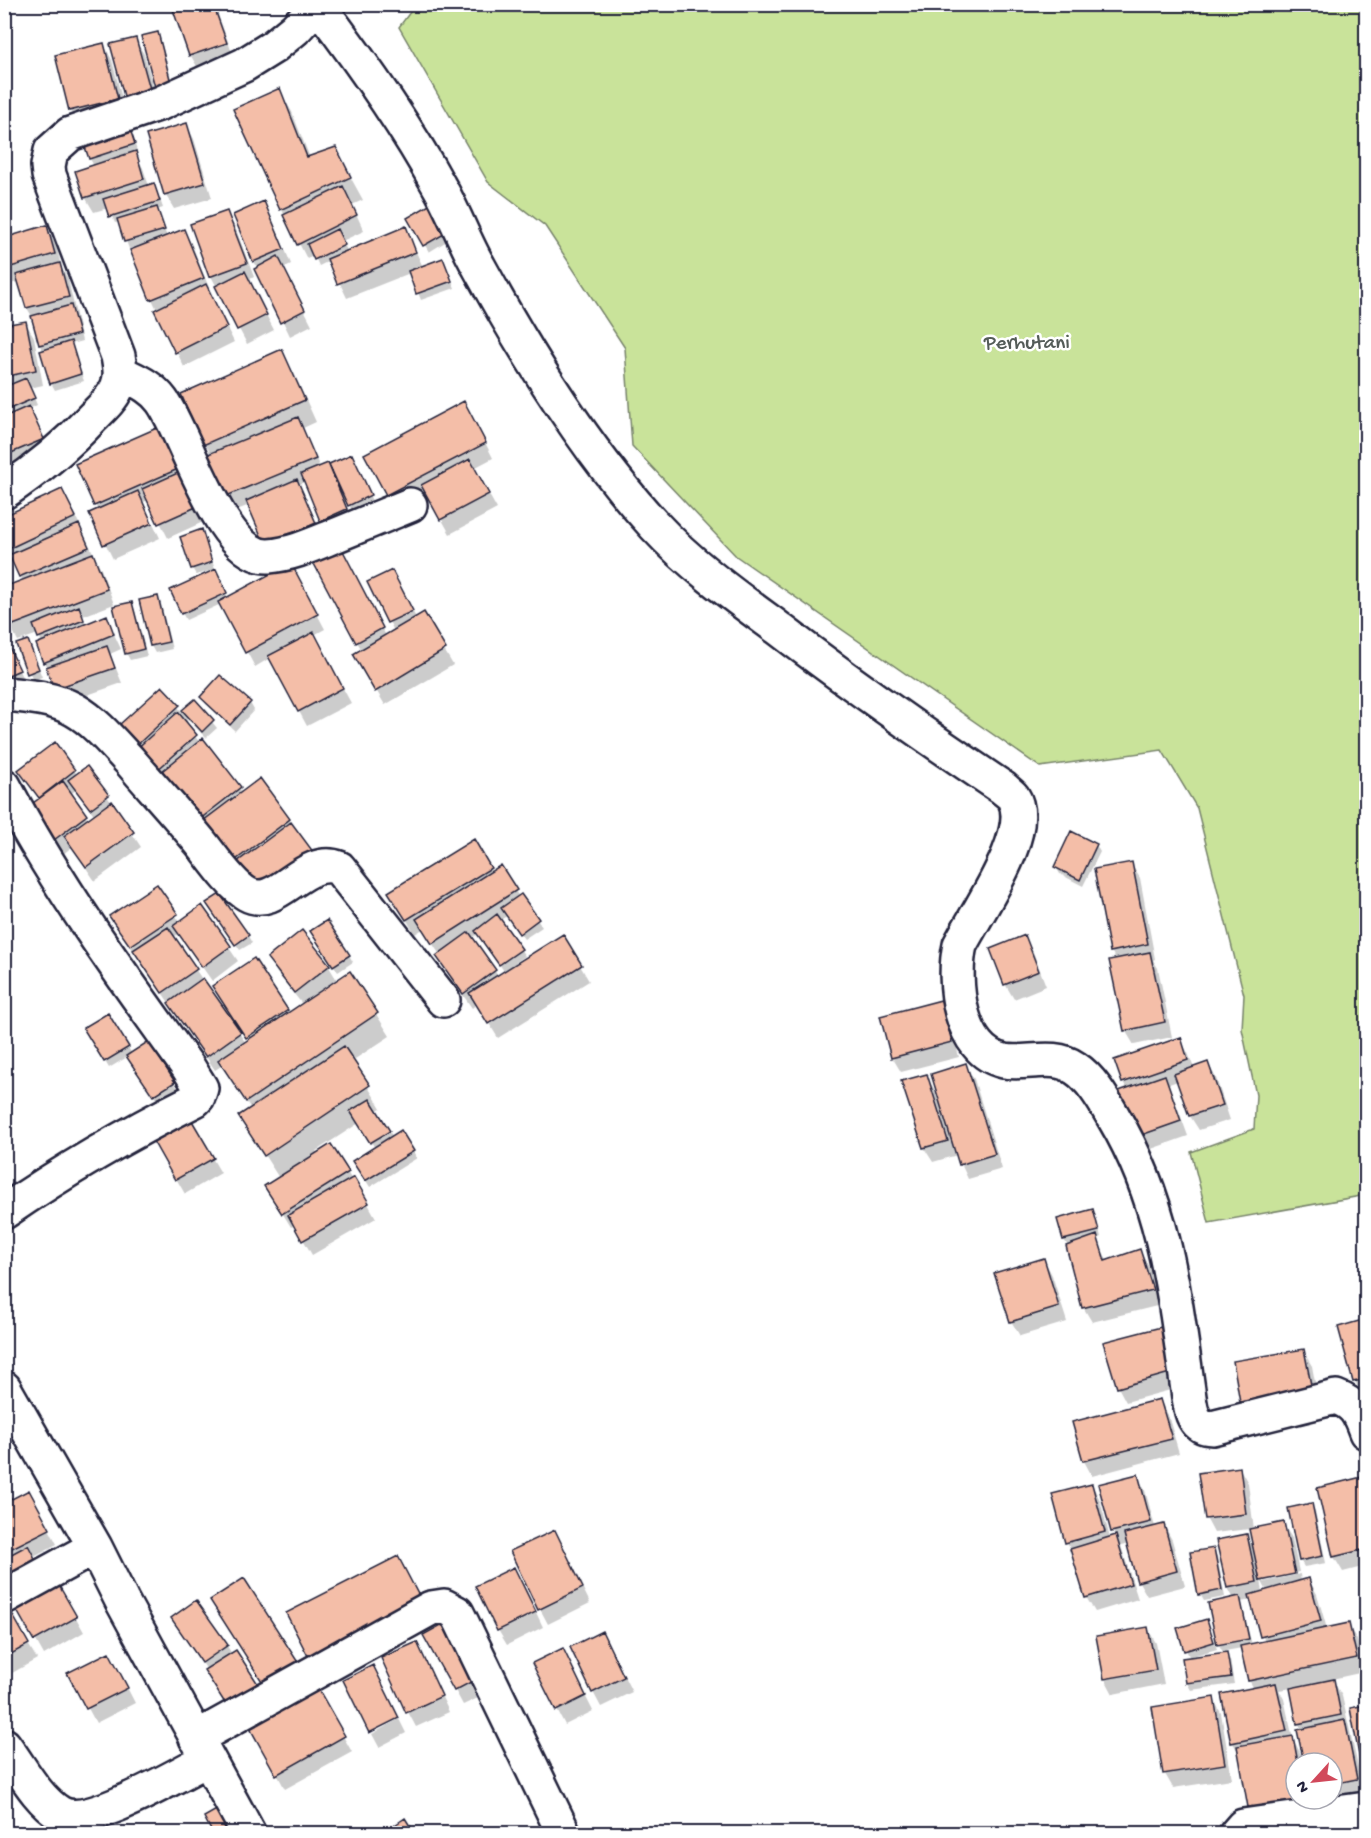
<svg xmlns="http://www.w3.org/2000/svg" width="1371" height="1838" font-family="'Gochi Hand',sans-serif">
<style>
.green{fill:#c9e39a;stroke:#76826a;stroke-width:1.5}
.shadow{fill:#0003;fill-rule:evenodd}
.building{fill:#f4bea8;stroke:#22223b;stroke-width:1.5}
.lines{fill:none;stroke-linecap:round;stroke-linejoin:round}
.minor-casing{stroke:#22223b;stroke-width:38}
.minor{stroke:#fff;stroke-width:33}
.labels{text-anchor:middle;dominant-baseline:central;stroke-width:5;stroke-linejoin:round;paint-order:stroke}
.park-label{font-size:21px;fill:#545c58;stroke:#fff}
</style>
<rect width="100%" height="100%" fill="#fff"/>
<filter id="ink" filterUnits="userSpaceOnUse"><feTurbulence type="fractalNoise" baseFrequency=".0167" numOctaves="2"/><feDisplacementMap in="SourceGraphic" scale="12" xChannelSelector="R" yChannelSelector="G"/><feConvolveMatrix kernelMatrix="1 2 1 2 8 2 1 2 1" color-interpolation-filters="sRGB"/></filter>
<g filter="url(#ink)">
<path class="green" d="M416 4 1366 5V1195L1209 1223 1191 1152 1254 1129 1256 1095 1242 1029 1244 995 1197 808 1162 750 1040 767 736 556 632 446 625 348 545 226 488 182 399 27Z"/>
<path class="shadow" d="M172 4H214L234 58 199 70 191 56Z
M157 34 161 41 174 90 160 93 157 86Z
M135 40 144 54 158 104 134 110 125 96Z
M104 45 112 60 126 114 78 125 70 110Z
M279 90 292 112 310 158 335 149 363 200 352 205 364 231 342 241 348 252 405 228 423 267H446L455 288 421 300 410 273 347 298 329 261 319 266 314 255 307 259 282 210 235 110Z
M186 124 194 139 212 198 174 209 165 194Z
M133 138 137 151 134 152 143 168 149 186 154 184 157 191 163 208 157 210 167 237 184 231 192 245 211 293 210 294 234 342 184 367 152 299 141 245 129 249 119 222 115 223 108 208 94 212 85 197 94 166 90 159Z
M264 203 272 218 291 264 283 268 312 325 290 336 254 261Z
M226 213 235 227 254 277 248 280 274 330 247 344 211 276Z
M409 218 455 236 429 252Z
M46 227 55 242 62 269 68 279 82 341 71 344 84 381 55 390 51 383 44 352 40 345 33 318 27 308 20 281 4 286V239Z
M25 322 34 337 43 385 30 388 37 405 29 409 51 454 13 470 5 456 4 389 7 388 4 384V327Z
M281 351 294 373 316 422 303 428 320 468 328 466 351 456 373 503 353 512 347 501 345 502 354 524 330 535 321 520 305 482 299 484 324 538 275 558 250 505 234 511 226 497 211 455 182 395Z
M472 417 493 458 474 468 497 509 450 534 427 493 396 509 366 454Z
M158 429 203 522 168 538 149 500 143 502 160 538 113 559 91 514 98 510 95 505Z
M70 505 101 569 114 604 83 616 86 625 106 617 121 649 110 654 122 683 64 703 45 662 42 643 38 634 18 641 4 614 23 581 4 544V518Z
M201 531 215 569 196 575 192 568Z
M348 562 386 636 394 631 369 583 396 578 416 618 423 614 453 665 385 705 355 655 362 650 357 642Z
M220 578 228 598 299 580 325 629 314 635 351 703 307 726 270 658 255 667 221 604 186 620 182 613Z
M157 598 161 604 172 649 155 653 151 646 140 602Z
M131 604 135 610 147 656 130 660 126 653Z
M28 641 42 677 33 680 18 645Z
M12 656 22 677 9 683 4 674Z
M162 688 182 712 195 701 217 728 206 738 184 715 188 721 185 723 200 743 243 793 289 819 294 828 269 907 130 740Z
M202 698 250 703 254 710 235 731 206 704Z
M74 770 77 775 107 796 141 847 95 881 72 847 63 854 39 821 40 800 20 771ZM76 790 95 816 88 820 70 794Z
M473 841 492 872 500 867 519 897 521 896 542 927 524 939 507 916 500 920 525 956 516 962 517 965 563 936 589 981 498 1038 477 1004 472 1008 446 971 438 957 440 955 423 929 415 934 390 892ZM478 934 504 971 498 976 472 938Z
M1096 845 1100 852 1083 886 1060 874 1056 867Z
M1131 864 1140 878 1155 959 1153 960 1158 968 1172 1037 1134 1045 1125 1030 1116 960 1111 951Z
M156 886 180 922 201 907 238 961 212 981 179 934 173 937 246 1043 249 1041 222 1001 254 960 289 1014 303 1005 277 973 269 959 328 965 338 982 350 973 390 1036 352 1061 381 1108 376 1111 393 1137 401 1132 417 1158 370 1187 354 1162 375 1148 359 1123 316 1151 318 1154 331 1146 352 1180 354 1179 376 1218 312 1255 295 1225 291 1227 275 1201 279 1178 240 1117 251 1109 223 1065 215 1070 120 931Z
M212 910 248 936 252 943 240 950Z
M1024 937 1033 952 1046 986 1014 999 1005 984Z
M316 938 349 955 353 962 338 972Z
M940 1002 949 1017 959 1057 901 1072 892 1057Z
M108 1015 132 1054 174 1082 178 1089 158 1102 129 1056 109 1068 85 1029Z
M1180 1039 1188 1053 1194 1068 1208 1063 1216 1078 1230 1120 1199 1130 1190 1116 1178 1081 1169 1084 1188 1136 1140 1153 1128 1090 1123 1082Z
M965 1064 974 1079 1002 1169 968 1179 957 1155 933 1162 924 1148 926 1075 938 1096Z
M190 1121 221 1173 185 1194 155 1142Z
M1092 1211 1096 1218 1101 1237 1097 1239 1108 1262 1140 1251 1148 1265 1161 1305 1092 1322 1083 1307 1068 1246 1064 1240Z
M1044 1260 1052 1275 1067 1322 1020 1336 1011 1321Z
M1366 1321V1396H1363L1355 1382 1340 1328Z
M1164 1327 1185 1386 1126 1402 1118 1387Z
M1303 1351 1312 1366 1319 1404 1250 1416 1242 1401Z
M1160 1400 1168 1415 1179 1453 1092 1476 1084 1461 1074 1423Z
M4 1439 9 1447 4 1449Z
M1240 1469 1248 1483 1254 1530 1283 1524 1292 1538 1299 1572 1264 1579V1582L1300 1574 1301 1582 1309 1580 1317 1594 1327 1629 1348 1625 1357 1640 1364 1672 1332 1679 1342 1696 1364 1793 1319 1803 1317 1799H1332V1763H1296V1799H1309L1312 1818 1240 1755 1233 1743 1223 1695 1254 1689 1249 1680 1242 1648 1225 1651 1230 1660 1234 1684 1191 1690 1187 1683 1190 1658 1186 1650 1207 1621 1217 1649 1192 1656 1193 1658 1224 1654 1219 1645 1210 1604 1234 1599 1228 1588 1218 1541 1246 1536 1255 1550 1250 1529 1214 1533 1206 1518ZM1261 1580 1267 1591 1263 1592ZM1251 1600 1265 1643 1252 1645 1241 1602ZM1292 1688 1299 1724 1302 1730 1303 1758 1293 1739 1284 1699 1279 1690Z
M1137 1475 1145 1490 1155 1527 1164 1525 1172 1540 1185 1586 1147 1596 1139 1582 1129 1544 1121 1546 1138 1599 1095 1612 1086 1597 1073 1554 1067 1542 1092 1485 1100 1500 1110 1538 1115 1537 1100 1485Z
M1362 1479 1366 1487V1566L1343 1572 1334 1557 1319 1489Z
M1311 1504 1315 1511 1326 1563 1304 1567 1300 1560Z
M4 1505 37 1506 57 1544 32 1557 46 1581 53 1577 84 1632 44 1655 16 1605 8 1610 37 1659 5 1677Z
M562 1546 590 1603 548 1624 540 1609Z
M1213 1550 1217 1556 1225 1597 1204 1601 1200 1594Z
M522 1583 543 1627 507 1645 498 1630Z
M173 1619 227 1646 232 1654 207 1670Z
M1148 1629 1156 1643 1164 1684 1113 1694 1105 1679 1098 1638Z
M602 1633 632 1692 601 1707 593 1692Z
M425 1635 451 1641 480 1697 463 1705Z
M417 1644 449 1712 416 1727 408 1712Z
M562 1650 593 1711 565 1725 557 1710Z
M117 1668 135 1703 96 1723 69 1673Z
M314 1685 352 1752 285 1789 277 1774Z
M1213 1698 1221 1713 1232 1779 1173 1788 1165 1774Z
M1366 1706V1772L1363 1765 1352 1709Z
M399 1719 406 1733 379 1747 372 1734Z"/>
<path class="building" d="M171 4H213L227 43 189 56Z
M158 32 171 83 155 87 141 36Z
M136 38 150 89 124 96 110 44Z
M104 43 118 99 69 111 55 55Z
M280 88 307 157 336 147 351 177 280 210 233 109Z
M187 123 205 183 164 195 146 135Z
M130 129 135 144 89 159 84 144Z
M136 151 144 179 84 198 75 171Z
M154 183 160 201 109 217 103 199Z
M343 186 357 215 297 245 283 215Z
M264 201 284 249 253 262 233 215Z
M436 201 453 229 423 246 407 218Z
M157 207 165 230 124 242 117 219Z
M227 211 247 263 209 277 190 224Z
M47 225 55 254 4 269V238Z
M406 226 416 252 337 284 327 259Z
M184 229 204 278 150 300 130 250Z
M337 229 345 245 314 260 307 244Z
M278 256 305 310 280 323 254 269Z
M443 258 452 281 416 294 408 271Z
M60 263 69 297 26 308 16 275Z
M245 271 267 315 237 330 215 286Z
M206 284 227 327 175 353 154 310Z
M71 305 79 334 39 345 31 316Z
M26 321 36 370 4 377V325Z
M71 341 81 374 50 384 40 351Z
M282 349 305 400 203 445 181 394Z
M26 378 35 398 4 411V387Z
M464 401 486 443 386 495 364 454Z
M29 406 44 439 4 456V417Z
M298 417 316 459 224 497 206 455Z
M159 427 178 469 94 506 75 464Z
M352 454 371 495 348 506 329 464Z
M470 459 489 494 440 520 421 485Z
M328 463 347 509 320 521 301 474Z
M180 472 196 507 158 524 142 489Z
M297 479 316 523 265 545 246 501Z
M62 489 76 517 6 550 4 516Z
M138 491 152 523 103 545 89 513Z
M79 524 89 547 19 577 9 555Z
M202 529 212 562 191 569 180 537Z
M340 545 383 628 356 643 312 560Z
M93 553 107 589 8 627 4 618V587Z
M291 563 318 614 245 653 218 602Z
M216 569 227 593 181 614 170 590Z
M392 570 413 611 387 623 367 582Z
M158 596 169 642 150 646 139 600Z
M132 602 144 649 125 654 113 606Z
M79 606 84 620 38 638 33 625Z
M424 612 446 649 375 692 353 654Z
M107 615 114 634 43 663 36 644Z
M314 632 343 688 298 712 268 656Z
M28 640 39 669 27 674 16 644Z
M107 646 115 668 54 689 46 667Z
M9 647 20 670 4 677V649Z
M220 675 251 702 230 725 200 697Z
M162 686 180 705 137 745 119 725Z
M195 699 214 720 202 732 182 710Z
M178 712 197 735 155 772 135 750Z
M203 738 241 787 195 823 157 775Z
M55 742 75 770 39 798 18 770Z
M87 766 109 795 90 809 68 780Z
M260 778 290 819 229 865 199 824Z
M63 781 87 815 54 840 29 806Z
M112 801 134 832 86 867 64 836Z
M291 822 314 853 260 893 237 862Z
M1071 831 1097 844 1080 880 1054 867Z
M474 839 491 868 406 920 388 892Z
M1132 862 1148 944 1110 952 1094 869Z
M501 865 517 890 432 944 416 919Z
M157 884 178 914 130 946 109 916Z
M220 894 249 935 235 945 206 903Z
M521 894 539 919 519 934 501 908Z
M202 905 231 946 202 967 173 926Z
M497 914 522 949 499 965 475 931Z
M327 920 350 955 333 966 310 931Z
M168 927 197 969 162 993 133 950Z
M302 930 330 965 294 993 267 958Z
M469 932 496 970 463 994 436 956Z
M563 934 582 965 488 1024 469 993Z
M1025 935 1039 971 1004 985 990 949Z
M1150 952 1165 1022 1124 1031 1109 960Z
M254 958 288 1010 246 1038 212 986Z
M350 971 378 1013 246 1102 218 1060Z
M203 978 241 1032 206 1057 168 1003Z
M941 1000 952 1042 891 1058 880 1016Z
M108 1013 129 1047 104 1062 83 1028Z
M1181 1037 1188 1060 1122 1083 1114 1060Z
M149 1041 175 1082 153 1096 126 1056Z
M344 1046 370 1085 264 1156 238 1116Z
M1208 1062 1223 1105 1189 1116 1174 1074Z
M966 1063 995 1154 959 1165 931 1074Z
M927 1074 948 1141 923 1148 901 1081Z
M1165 1075 1181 1121 1130 1139 1113 1093Z
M370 1099 390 1131 370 1143 350 1111Z
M191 1119 214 1158 175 1180 153 1141Z
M401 1130 414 1151 365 1181 352 1161Z
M331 1144 349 1172 282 1214 264 1186Z
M354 1177 369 1203 302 1241 288 1215Z
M1093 1209 1099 1231 1063 1240 1057 1219Z
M1097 1235 1105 1261 1140 1249 1153 1290 1082 1308 1066 1246Z
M1044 1258 1059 1307 1010 1322 994 1273Z
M1366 1319V1379L1353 1382 1338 1327Z
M1165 1326 1177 1371 1117 1388 1103 1342Z
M1304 1349 1312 1390 1240 1402 1233 1361Z
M1160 1399 1172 1439 1083 1461 1072 1422Z
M1240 1467 1246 1514 1205 1519 1198 1473Z
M1138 1474 1151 1522 1111 1532 1098 1484Z
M1362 1477 1366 1494V1549L1333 1557 1317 1488Z
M1092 1484 1105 1532 1065 1543 1052 1494Z
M29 1490 50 1529 4 1552V1503Z
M1312 1503 1323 1556 1299 1561 1288 1508Z
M1284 1522 1295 1574 1260 1581 1249 1529Z
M1164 1524 1177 1571 1137 1582 1124 1534Z
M555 1530 583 1588 538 1610 510 1551Z
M1247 1534 1257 1582 1227 1588 1216 1540Z
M1116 1535 1131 1584 1085 1598 1070 1549Z
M28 1545 42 1572 4 1592V1558Z
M1214 1548 1222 1590 1198 1595 1190 1552Z
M398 1556 421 1600 309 1658 286 1613Z
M514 1567 536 1612 497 1631 475 1586Z
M53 1575 77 1617 34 1641 11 1600Z
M244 1578 299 1664 265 1686 210 1600Z
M1309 1578 1321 1621 1260 1637 1249 1595Z
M1240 1596 1249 1639 1217 1645 1208 1603Z
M196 1600 228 1645 202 1663 171 1618Z
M6 1603 29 1644 4 1658V1604Z
M1207 1619 1214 1642 1184 1651 1177 1628Z
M1349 1623 1357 1658 1248 1681 1240 1646Z
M443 1624 473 1681 454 1691 423 1635Z
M1148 1627 1156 1670 1104 1679 1096 1636Z
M602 1631 624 1677 592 1693 570 1647Z
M417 1642 442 1696 406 1713 381 1658Z
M563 1648 586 1696 556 1711 532 1663Z
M236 1650 260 1687 228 1708 204 1670Z
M109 1652 128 1688 86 1709 67 1673Z
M1227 1652 1231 1677 1186 1683 1182 1658Z
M373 1665 399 1718 369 1733 343 1680Z
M1334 1679 1341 1715 1297 1724 1290 1688Z
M315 1683 345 1736 276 1775 246 1721Z
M1276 1683 1287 1731 1231 1743 1221 1694Z
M1214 1697 1225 1764 1163 1774 1152 1707Z
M1366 1705V1765L1361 1766 1350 1708Z
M1345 1720 1357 1779 1332 1784V1763H1304L1297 1730Z
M1293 1736 1298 1763H1296V1799H1304L1305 1803 1249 1813 1237 1746Z
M225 1805 241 1834H213L204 1817Z
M405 1818 415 1834H382Z"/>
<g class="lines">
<g class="minor-casing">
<path id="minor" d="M318 5C362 63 404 122 439 186 454 212 464 241 479 267 527 355 587 452 655 526 691 565 736 597 778 628 851 684 927 737 1003 788 1006 791 1011 794 1013 797 1035 831 976 913 960 945 952 981 959 1052 1004 1061 1027 1065 1054 1053 1075 1068 1092 1079 1104 1101 1114 1118 1166 1205 1175 1299 1189 1397 1191 1412 1194 1428 1212 1428L1336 1397C1355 1404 1359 1413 1366 1432
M121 373C137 381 151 386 162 401 186 434 221 559 269 556 294 554 316 543 339 534 363 524 386 515 410 505
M4 492C37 470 66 446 93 417 102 408 112 399 117 388 122 377 120 367 118 356L49 175 48 166 51 151 70 134 161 103 244 65 273 47 295 29 318 4
M4 694C28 696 54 698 75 710 96 722 113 743 129 760 153 788 178 815 201 843 213 858 231 885 247 894 277 911 304 854 339 868L443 1000
M4 786C57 886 122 976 188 1067L201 1088 198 1097 195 1100C129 1133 65 1170 4 1212
M4 1388 95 1547 122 1601 249 1834
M4 1597 95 1547
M196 1738 431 1608 444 1606 457 1613 462 1623 564 1834
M4 1745C20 1766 37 1800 60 1813 89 1829 178 1774 208 1759
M1236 1834 1243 1826 1366 1809"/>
</g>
<use href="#minor" class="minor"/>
</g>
</g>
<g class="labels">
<g class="park-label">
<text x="1027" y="344">Perhutani</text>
</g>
</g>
<rect width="1371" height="1838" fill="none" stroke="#fff" stroke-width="24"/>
<rect x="12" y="12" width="1347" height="1814" fill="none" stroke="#22223b" stroke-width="2" filter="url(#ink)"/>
<g transform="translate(1314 1781) rotate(243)"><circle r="28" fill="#ffffff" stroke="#a7a7b1" stroke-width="1.5"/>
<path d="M0-4.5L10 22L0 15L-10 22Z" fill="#d1495b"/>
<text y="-9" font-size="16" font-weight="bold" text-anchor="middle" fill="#22223b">N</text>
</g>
</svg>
